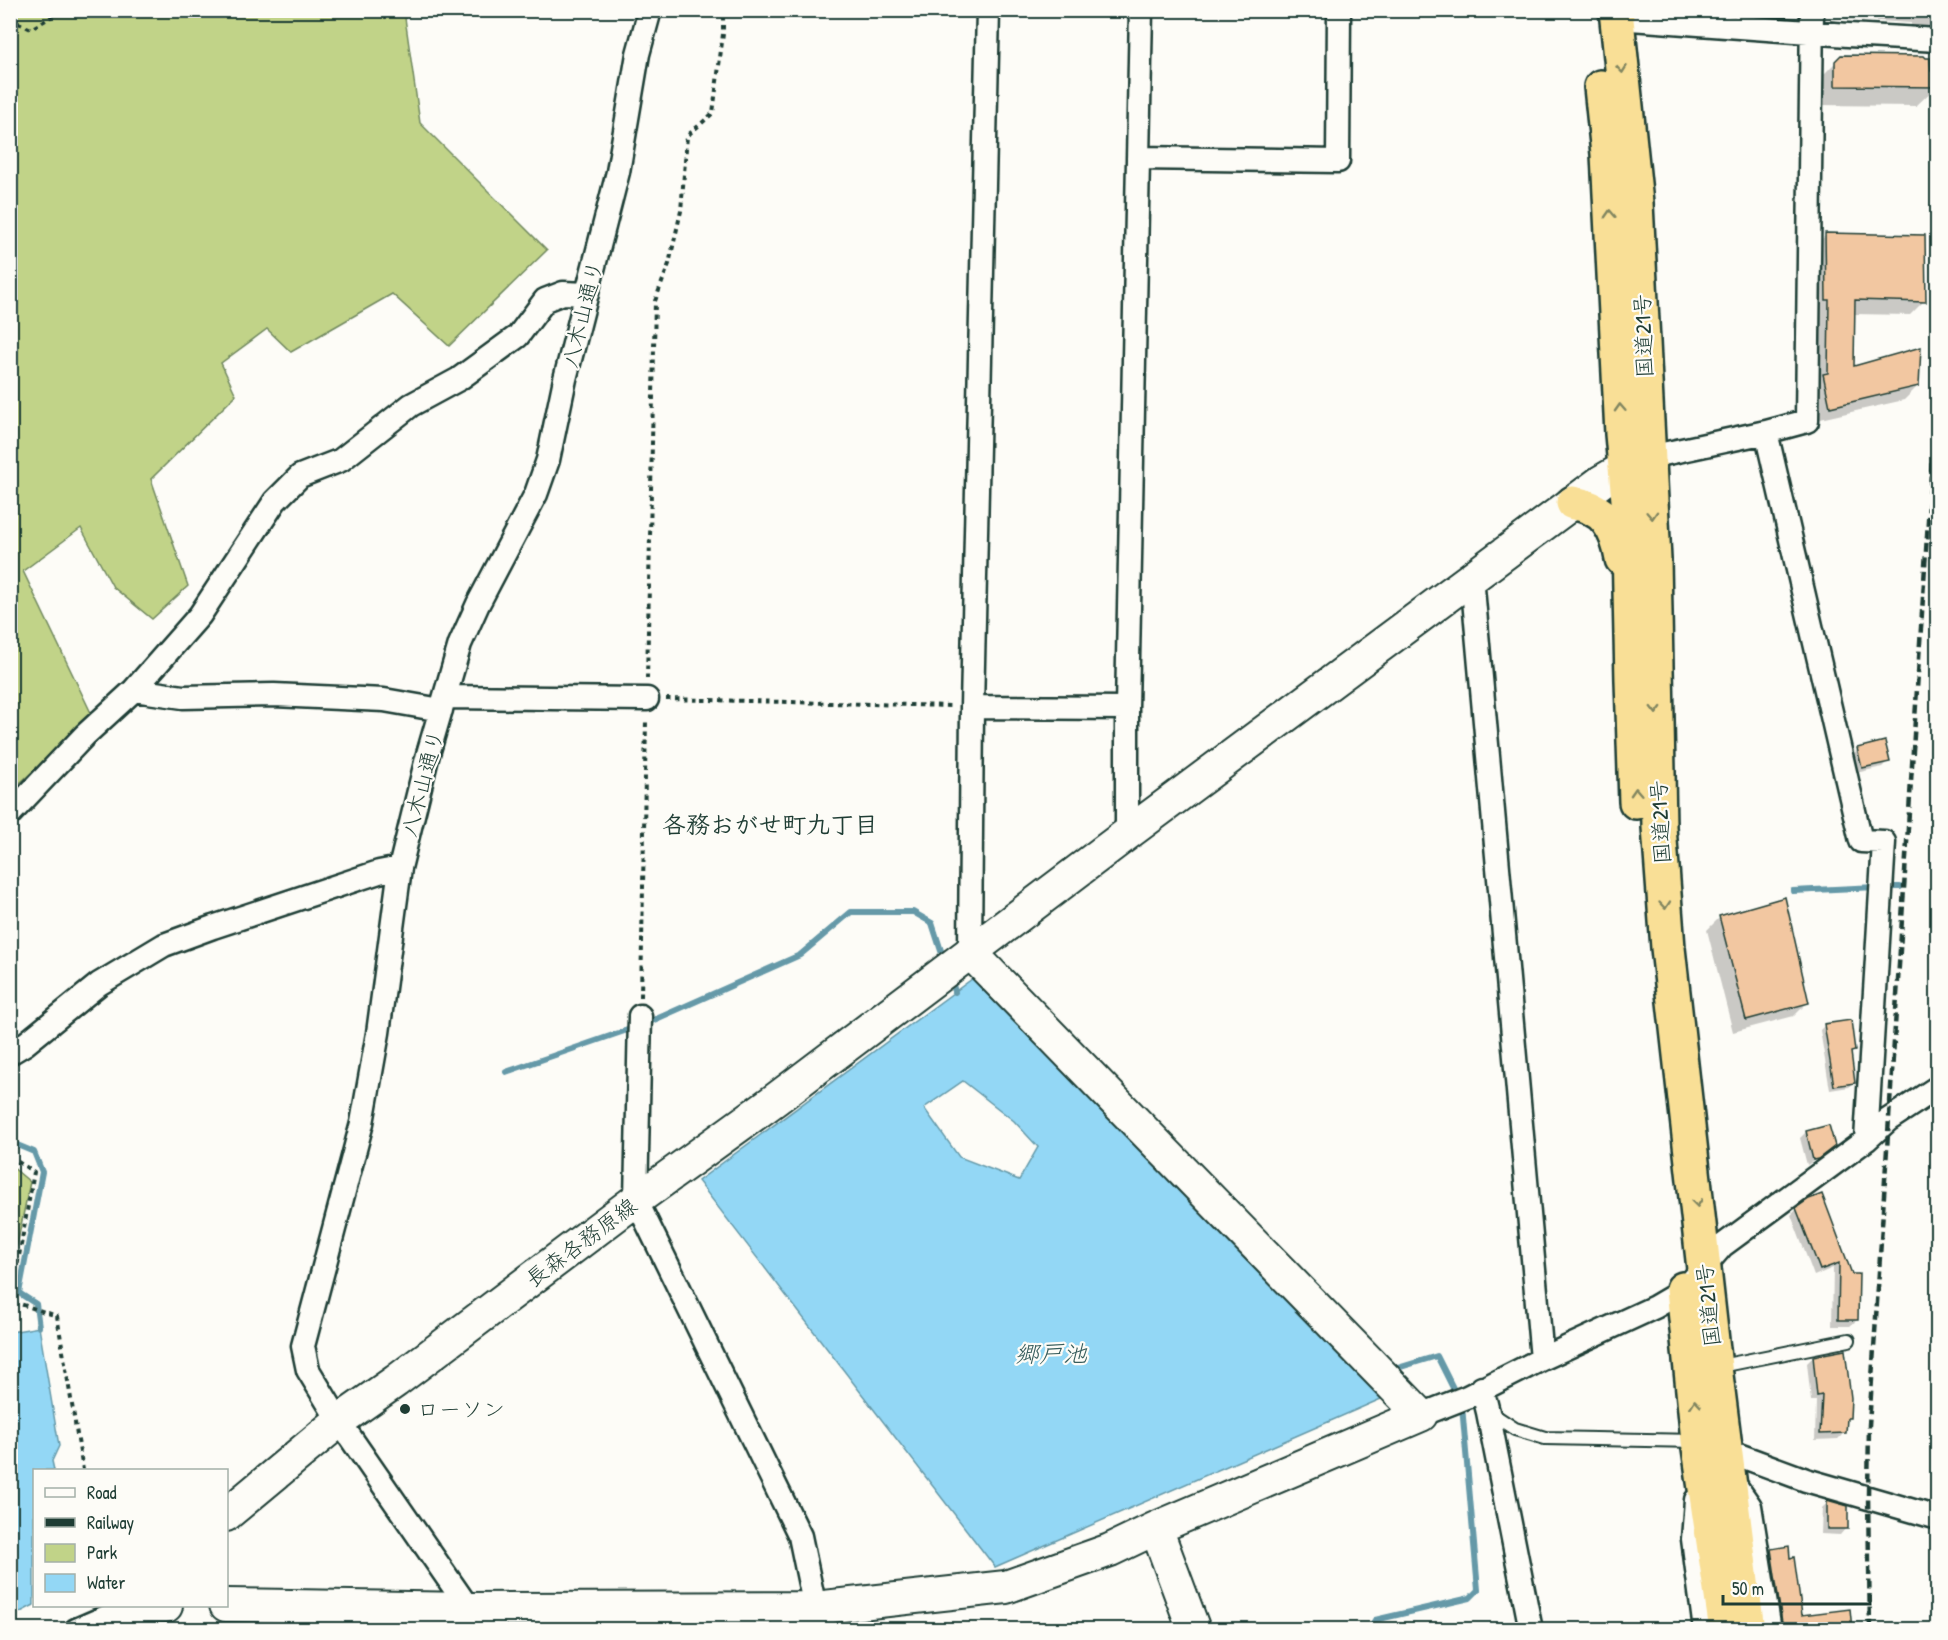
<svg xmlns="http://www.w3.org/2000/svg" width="1948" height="1640" font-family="'Patrick Hand','Klee One',sans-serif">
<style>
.green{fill:#c1d388;stroke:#70885e;stroke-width:1.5}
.water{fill:#93d7f5;stroke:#6599a8;stroke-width:1.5;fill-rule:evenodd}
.shadow{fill:#0003}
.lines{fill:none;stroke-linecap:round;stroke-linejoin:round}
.stream{stroke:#6599a8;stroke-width:6}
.building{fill:#f2c7a1;stroke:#1f3d34;stroke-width:1.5}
.lane-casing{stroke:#1f3d34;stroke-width:16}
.street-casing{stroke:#1f3d34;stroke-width:27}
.secondary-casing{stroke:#1f3d34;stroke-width:36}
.highway-casing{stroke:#1f3d34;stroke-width:38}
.path{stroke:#1f3d34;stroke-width:4;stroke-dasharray:4.5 4.5;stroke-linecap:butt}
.lane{stroke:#fdfcf7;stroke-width:12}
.street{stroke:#fdfcf7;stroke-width:22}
.secondary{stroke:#fdfcf7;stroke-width:32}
.highway{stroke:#f9df96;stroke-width:33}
.rail{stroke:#1f3d34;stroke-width:4.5;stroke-dasharray:9 4.5;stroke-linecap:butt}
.oneway{stroke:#818660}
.poi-dot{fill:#1f3d34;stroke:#fdfcf7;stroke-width:2}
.labels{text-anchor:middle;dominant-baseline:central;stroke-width:4.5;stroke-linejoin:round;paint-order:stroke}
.street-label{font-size:22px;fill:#1f3d34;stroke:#fdfcf7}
.poi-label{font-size:22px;fill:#1f3d34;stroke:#fdfcf7;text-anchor:start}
.neighbourhood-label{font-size:24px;font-weight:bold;fill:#1f3d34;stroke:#fdfcf7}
.water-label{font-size:24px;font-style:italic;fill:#365c5b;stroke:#fdfcf7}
</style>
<rect width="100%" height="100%" fill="#fdfcf7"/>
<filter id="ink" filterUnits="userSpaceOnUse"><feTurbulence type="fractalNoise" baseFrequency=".0167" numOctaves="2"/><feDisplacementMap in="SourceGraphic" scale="12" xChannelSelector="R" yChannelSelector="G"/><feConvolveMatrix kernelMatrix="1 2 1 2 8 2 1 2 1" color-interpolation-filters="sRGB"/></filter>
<g filter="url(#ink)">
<path class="green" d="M11 11H404L420 123 547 250 449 346 392 294 291 352 267 329 221 363 236 395 151 479 188 586 152 619 113 587 81 528 23 571 93 717 11 791Z
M11 1166 30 1182 11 1274Z"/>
<path class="water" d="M972 979 1381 1399 995 1567 698 1181ZM963 1081 1014 1121 1038 1147 1019 1180 959 1157 924 1108Z
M39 1327 59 1446 52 1461 54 1470H34V1605L11 1617V1332Z"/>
<path class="shadow" d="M1938 10V24L1931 30H1911V23L1845 19 1846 11H1817Z
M1841 57 1929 73 1936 87 1916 106 1816 105V82Z
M1826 235 1924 301 1910 315 1853 314 1852 368 1918 386 1904 400 1816 420 1812 249Z
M1938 542V570H1935Z
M1858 749 1888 761 1882 767 1856 773 1852 755Z
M1720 917 1807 1003 1794 1016 1733 1032 1707 930Z
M1825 1025 1853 1051 1850 1054 1854 1083 1849 1087 1830 1090 1820 1030Z
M1806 1132 1827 1152 1807 1165 1800 1138Z
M1821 1196 1857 1320 1850 1326H1832L1833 1268 1814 1276 1791 1215 1797 1209Z
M1813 1357 1848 1418 1845 1421 1844 1433 1838 1439 1815 1440 1816 1401H1811L1807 1363Z
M1828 1502 1846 1528 1840 1535 1821 1534 1822 1508Z
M1771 1550 1801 1616 1849 1610 1850 1630H1768L1758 1563Z"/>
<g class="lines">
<path class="stream" d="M1887 887H1900
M1793 891 1876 887
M951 978 955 992
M645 1024 800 955 851 912H913L932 923 944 960
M506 1072 636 1027
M10 1142 34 1152 42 1172 19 1293 36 1304 39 1327
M1369 1630 1375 1620 1470 1598 1478 1590 1462 1406 1437 1356 1391 1370"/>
</g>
<path class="building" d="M1841 55 1924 56 1926 58H1930L1931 71H1938V87L1835 86V61Z
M1825 233 1925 235 1926 302 1855 300 1854 366 1921 347 1919 386 1830 407 1823 374 1828 373 1829 300H1826Z
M1885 741 1890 762 1862 768 1857 748Z
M1785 897 1809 1003 1746 1020 1719 916Z
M1851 1020 1855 1051 1851 1052 1855 1083 1834 1086 1824 1024Z
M1829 1125 1835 1146 1818 1159 1813 1160 1806 1131Z
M1822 1194 1852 1274H1859L1858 1320H1838L1839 1263 1820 1270 1796 1208 1809 1199Z
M1845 1350 1851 1398 1850 1418H1847L1846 1433 1820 1434 1822 1395 1817 1396 1813 1356Z
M1827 1500 1848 1506V1529H1827Z
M1789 1546 1790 1558 1794 1557 1802 1615 1850 1609 1852 1629H1783L1771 1549Z"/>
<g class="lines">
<g class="lane-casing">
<path id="lane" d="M1716 1367 1849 1340
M1489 1412 1515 1429 1545 1438 1697 1441"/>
</g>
<g class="street-casing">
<path id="street" d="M1617 18 1848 35 1938 40
M1138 158 1338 161 1339 10
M1766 432 1861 841 1884 842 1866 1140
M1649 457 1766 432 1807 421 1812 10
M1472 577 1542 1359
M134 690 183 697 274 695 384 700 441 710
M445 697 647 699
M972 707 1127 708
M10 814 85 735 134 690 200 615 275 501 300 476 341 460 411 405 459 379 518 336 545 300 563 293 587 294
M1127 834V708L1141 10
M970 952 972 707 988 10
M640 1016 636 1200 800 1536 815 1608 825 1630
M10 1053 25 1044 99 984 164 945 213 927 379 872 400 868
M1482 1388 1488 1412 1531 1630
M1421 1415 1467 1397 1542 1359 1655 1307 1684 1290 1722 1246 1866 1140 1888 1120 1938 1087
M1725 1450 1806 1480 1938 1518
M1731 1479 1750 1506 1770 1630
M1696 1500 1693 1539 1705 1630
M76 1630 127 1608
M488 1630 469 1609 339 1421 308 1370 303 1346 362 1123 378 1033 400 868 428 754 460 644 478 604 536 494 548 460 565 379 618 172 638 54 650 10"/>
</g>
<g class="secondary-casing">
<path id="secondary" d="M226 1515 339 1421 396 1381 636 1200 776 1099 1127 834 1602 481 1626 467 1647 458
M1156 1528 1194 1630
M226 1605 469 1609 815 1608 1006 1587 1110 1550 1156 1528 1421 1415 970 952
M130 1607 166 1606
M112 1630 131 1606"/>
</g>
<g class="highway-casing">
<path id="highway" d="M1616 10 1636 203 1654 560 1659 827 1668 948 1715 1367 1748 1630
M1601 87 1608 154 1622 434 1628 500 1632 681 1636 802
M1573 503C1605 507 1617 529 1622 559
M1683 1289 1698 1441 1726 1630"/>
</g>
<path class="path" d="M144 10H157
M10 19 31 29 62 10
M647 679 655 301 669 264 681 211 687 136 713 113 723 34V10
M666 699 952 706
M641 997 646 720
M10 1157 34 1172 11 1301 57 1316 83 1470"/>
<use href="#lane" class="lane"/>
<use href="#street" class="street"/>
<use href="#secondary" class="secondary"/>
<use href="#highway" class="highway"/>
<path class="rail" d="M1870 1630 1868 1496 1869 1425 1938 367"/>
</g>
<defs><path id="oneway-chevron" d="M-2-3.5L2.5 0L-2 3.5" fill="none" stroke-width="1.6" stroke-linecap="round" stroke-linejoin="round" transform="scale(1.5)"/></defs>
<g class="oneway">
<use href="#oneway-chevron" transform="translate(1622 69) rotate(84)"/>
<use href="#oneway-chevron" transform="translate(1610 214) rotate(-93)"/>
<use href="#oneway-chevron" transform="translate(1620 408) rotate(-93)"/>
<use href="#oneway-chevron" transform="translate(1652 515) rotate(87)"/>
<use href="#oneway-chevron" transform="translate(1656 710) rotate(89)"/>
<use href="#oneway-chevron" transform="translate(1636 792) rotate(-93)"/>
<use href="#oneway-chevron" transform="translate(1665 905) rotate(85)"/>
<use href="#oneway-chevron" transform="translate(1697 1203) rotate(83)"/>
<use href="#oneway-chevron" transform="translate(1695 1404) rotate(-96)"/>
</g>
</g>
<circle class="poi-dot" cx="405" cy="1409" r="6"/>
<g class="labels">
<g class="street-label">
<text transform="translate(582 314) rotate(-76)">八木山通り</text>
<text transform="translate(1643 336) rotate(-92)">国道21号</text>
<text transform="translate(422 783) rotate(-75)">八木山通り</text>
<text transform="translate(1660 822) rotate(-93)">国道21号</text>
<text transform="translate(581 1242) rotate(-37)">長森各務原線</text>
<text transform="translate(1708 1305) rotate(-96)">国道21号</text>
</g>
<g class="poi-label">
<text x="417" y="1409">ローソン</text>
</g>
<g class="neighbourhood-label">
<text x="770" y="824">各務おがせ町九丁目</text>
</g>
<g class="water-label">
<text x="1051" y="1353">郷戸池</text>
</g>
</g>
<rect width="1948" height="1640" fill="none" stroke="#fdfcf7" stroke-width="36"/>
<rect x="18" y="18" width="1912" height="1604" fill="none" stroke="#1f3d34" stroke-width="2" filter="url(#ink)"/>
<rect x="33" y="1469" width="195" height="138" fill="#fdfcf7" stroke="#a4b0a9" stroke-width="1.5"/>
<rect x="45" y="1488" width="30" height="9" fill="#fdfcf7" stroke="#a4b0a9" stroke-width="1.5"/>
<text x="87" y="1499" font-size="18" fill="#1f3d34">Road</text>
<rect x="45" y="1518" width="30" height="9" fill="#1f3d34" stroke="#a4b0a9" stroke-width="1.5"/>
<text x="87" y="1529" font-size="18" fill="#1f3d34">Railway</text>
<rect x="45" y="1544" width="30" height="18" fill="#c1d388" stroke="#a4b0a9" stroke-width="1.5"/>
<text x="87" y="1559" font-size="18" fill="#1f3d34">Park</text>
<rect x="45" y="1574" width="30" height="18" fill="#93d7f5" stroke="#a4b0a9" stroke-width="1.5"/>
<text x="87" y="1589" font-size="18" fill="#1f3d34">Water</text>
<path d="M1723 1595v9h147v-9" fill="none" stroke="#1f3d34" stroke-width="3"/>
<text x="1732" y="1595" font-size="18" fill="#1f3d34" stroke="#fdfcf7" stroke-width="4.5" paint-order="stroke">50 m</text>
</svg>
